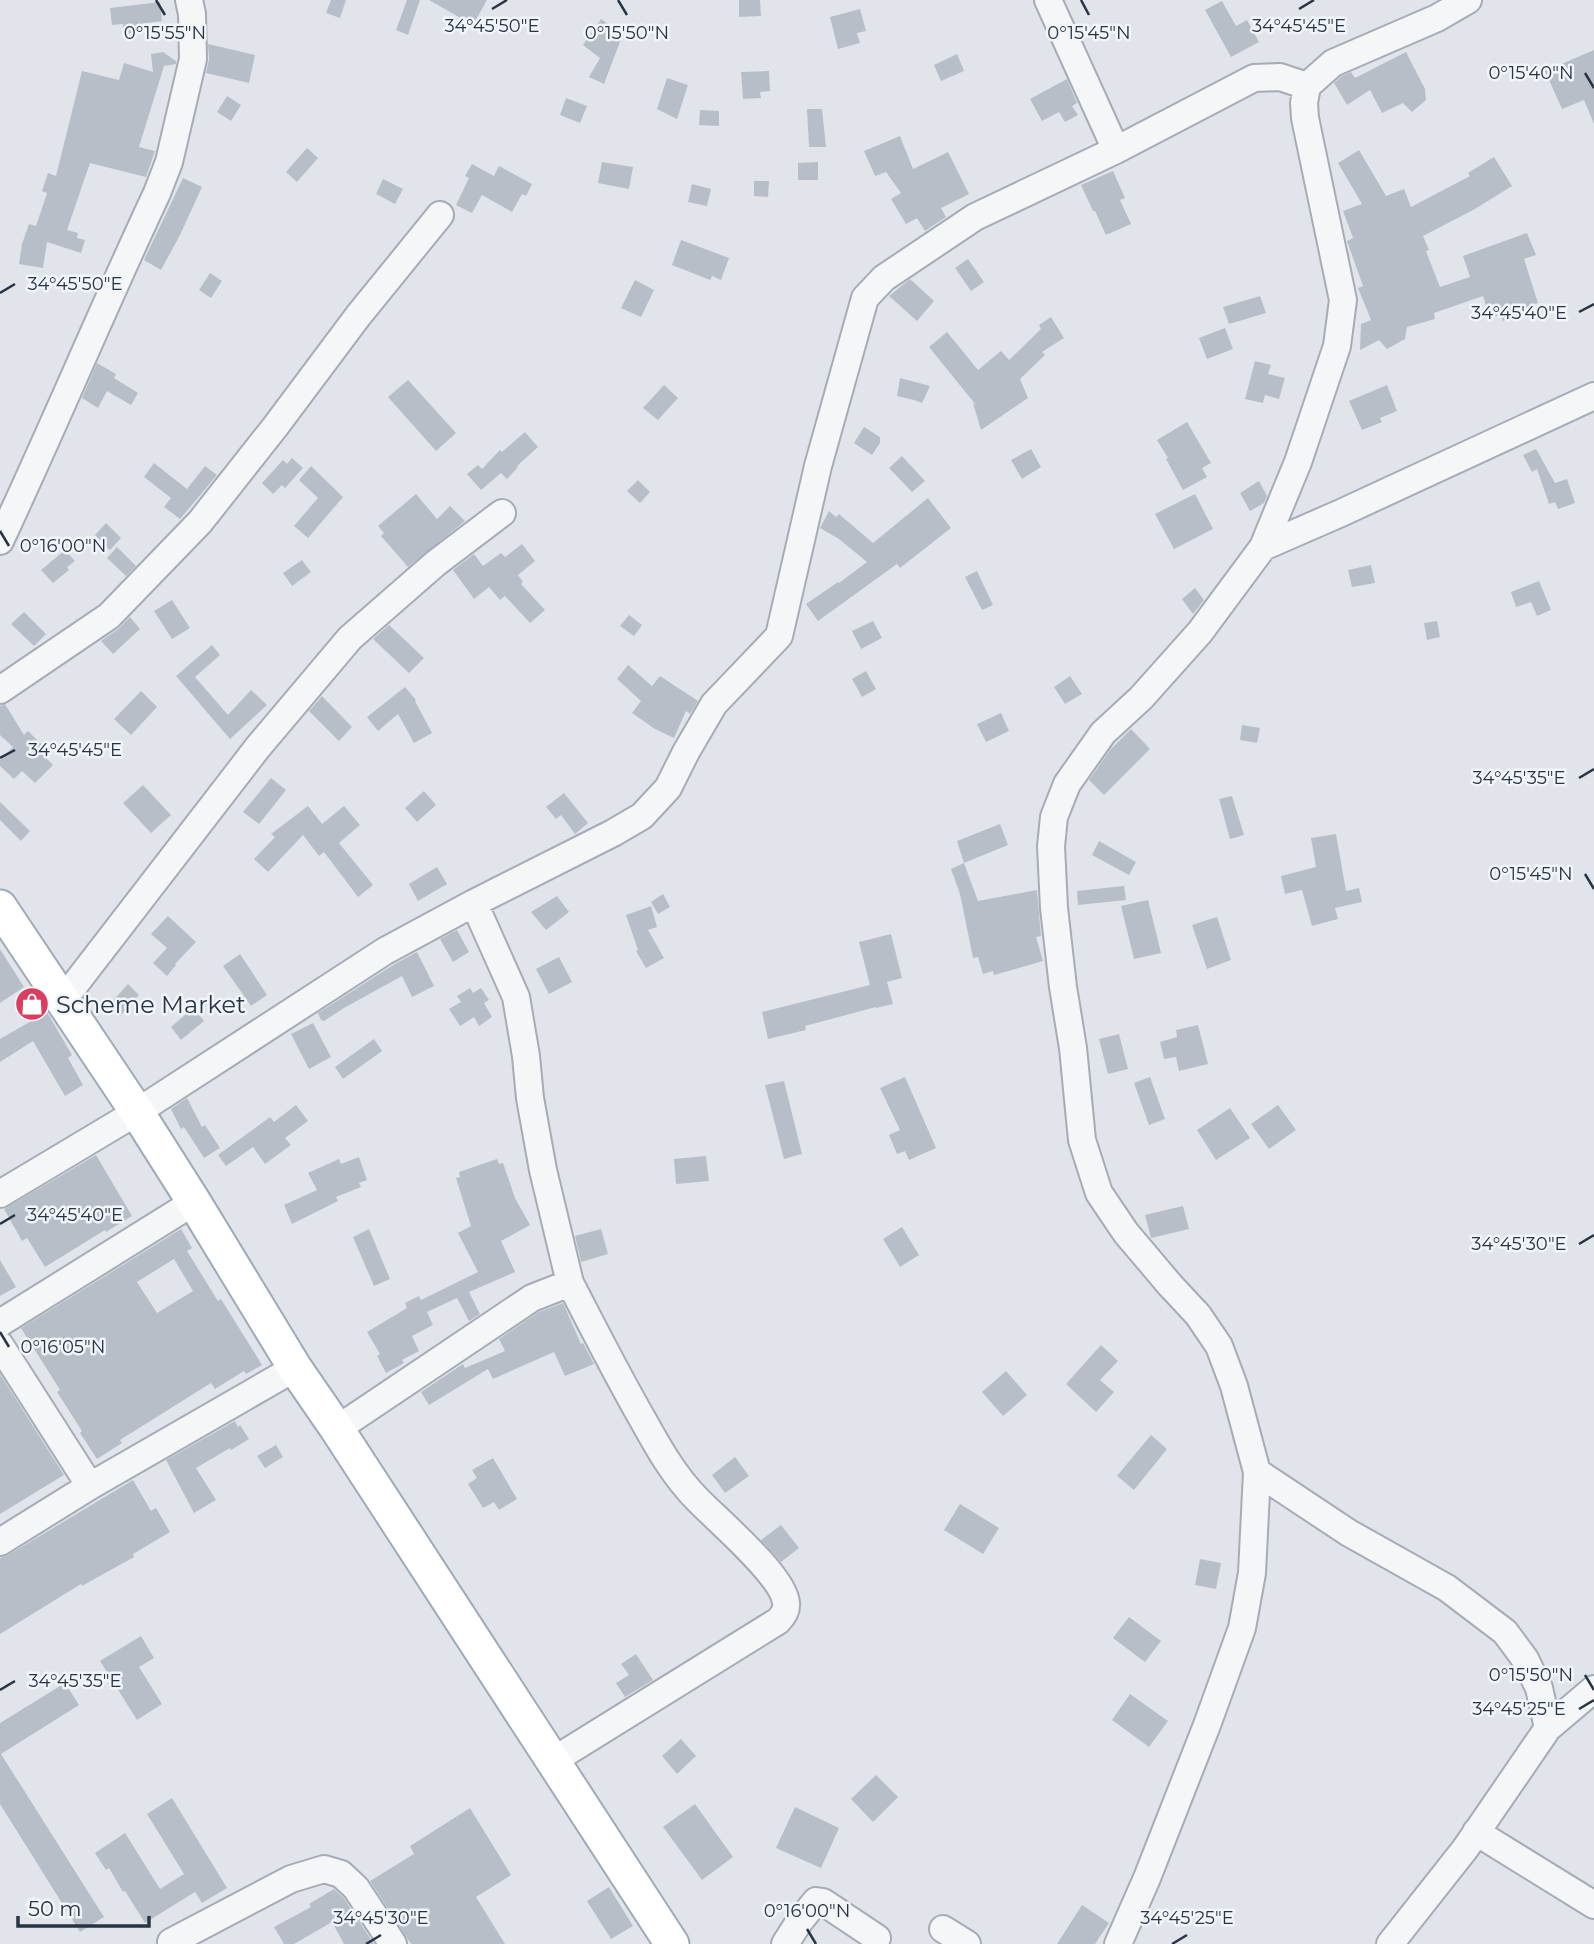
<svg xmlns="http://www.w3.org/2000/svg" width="1594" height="1944" font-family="Montserrat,sans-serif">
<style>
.building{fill:#b8bec8;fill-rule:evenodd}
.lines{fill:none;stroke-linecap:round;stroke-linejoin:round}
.minor-casing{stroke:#a6acb5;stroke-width:30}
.major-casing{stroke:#9faab7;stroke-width:37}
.minor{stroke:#f4f6f8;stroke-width:26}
.major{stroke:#fff;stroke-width:33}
.ticks{fill:none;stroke:#283343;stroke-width:2.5}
.labels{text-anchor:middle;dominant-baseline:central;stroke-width:5;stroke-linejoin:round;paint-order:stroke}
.poi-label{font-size:24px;fill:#283343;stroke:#f1f4f8;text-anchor:start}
.ticks-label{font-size:18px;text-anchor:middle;fill:#283343;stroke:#f1f4f8;stroke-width:5;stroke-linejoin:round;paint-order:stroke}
</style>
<rect width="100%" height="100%" fill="#e1e5eb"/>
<path class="building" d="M331 0H346L340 18 326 13Z
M407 0H420L408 35 396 30Z
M429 0H487L473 25Z
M739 0H760L761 16 739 17Z
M1222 1 1236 26 1247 20 1259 42 1231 57 1205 10Z
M160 2 162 21 140 24 141 32 124 34 123 24 112 25 110 8Z
M860 9 866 31 857 33 860 43 838 49 830 17Z
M601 19 623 34 604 84 589 77 600 58 583 45Z
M208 44 255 55 249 83 206 73 209 59Z
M1594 50V124L1584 100 1562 109 1545 71Z
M163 52 176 61V64L164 66 139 147 155 151 146 177 90 163 67 230 78 233 77 238 85 240 81 253 47 242 43 268 19 264 22 244 29 224 36 226 47 193 42 191 48 173 56 176 82 71 119 80 124 63 153 72 151 54Z
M1406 52 1425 89 1426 100 1412 112 1403 103 1382 113 1370 90 1347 105 1334 83 1342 76 1351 72 1355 78Z
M957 54 964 71 941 81 934 65Z
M769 71 770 91 760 92 761 98 743 99 741 72Z
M667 78 688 85 677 119 657 109Z
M1067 79 1077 103 1072 106 1078 115 1065 122 1059 112 1042 121 1030 99Z
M227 96 241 105 231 121 217 112Z
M566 98 587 106 580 123 560 115Z
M807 109H822L826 147H809Z
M700 110 719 111V126L699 125Z
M900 136 913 169 948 152 969 194 941 208 946 217 925 231 917 218 906 224 891 199 901 193 886 172 875 176 864 151Z
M307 148 318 158 297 182 286 172Z
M1359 150 1386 196 1404 189 1411 207 1470 176 1468 173 1494 157 1512 186 1475 209 1423 236 1429 250 1426 251 1440 287 1470 277 1463 256 1527 233 1536 255 1524 259 1538 303 1521 309 1523 315 1503 321 1501 315 1490 318 1483 296 1434 313 1435 319 1407 327 1405 339 1387 349 1379 340 1360 350 1361 324 1371 320 1358 288 1363 286 1347 241 1353 238 1343 211 1362 204 1338 163Z
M602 162 633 167 629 189 598 183Z
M818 162V180H798V163Z
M472 164 494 176 499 166 532 184 526 196 522 194 512 212 482 195 472 213 456 205 469 178 465 176Z
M1113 171 1125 198 1120 200 1131 224 1106 235 1095 211H1093L1081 185Z
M183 178 202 187 180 235 161 270 144 260Z
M383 179 403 189 395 204 376 194Z
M754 181H769L768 197 754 196Z
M692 184 711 189 707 206 688 202Z
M681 240 729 258 721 280 712 276 710 280 672 265Z
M968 259 984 282 971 291 955 268Z
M210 273 222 281 211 298 199 290Z
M910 279 934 301 917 321 889 296Z
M635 280 654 290 641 317 621 308Z
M1260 296 1266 313 1229 324 1223 307Z
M1051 317 1064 338 1042 352 1045 355 1020 379 1028 398 981 430 973 403 976 405 929 347 947 332 978 370 1001 351 1009 360 1041 329 1039 325Z
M1225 328 1233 349 1207 359 1199 338Z
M1255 361 1271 365 1268 374 1285 378 1279 399 1265 395 1263 403 1245 399Z
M97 363 116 374 114 378 138 393 131 405 107 391 98 408 82 398Z
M900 378 930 386 922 403 914 400 897 396Z
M408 380 456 433 436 451 388 397Z
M664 385 678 398 658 420 643 408Z
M1387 385 1397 411 1380 418 1382 422 1362 430 1349 401Z
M1187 422 1211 463 1202 468 1207 477 1183 490 1166 459 1168 458 1157 440Z
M864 427 880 437V443L872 455 854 443Z
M525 432 538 447 517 466 518 467 507 479 501 473 481 490 467 474 478 465 482 469 500 450 502 452Z
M1031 449 1041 467 1022 479 1011 460Z
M1536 449 1555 483 1567 479 1575 503 1558 509 1555 502 1549 504 1537 469 1532 472 1523 455Z
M902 456 925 481 912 492 889 468Z
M292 458 303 468 285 488 282 485 273 494 262 483 283 460 287 464Z
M154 463 187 489 205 466 217 475 180 519 164 507 171 498 144 477Z
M311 466 343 497 308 538 294 526 318 498 299 480Z
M638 480 650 492 640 503 627 491Z
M1259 481 1267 496 1264 503 1250 511 1240 493Z
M416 494 437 519 450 506 465 521 408 567 381 536 384 533 378 526Z
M1195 494 1213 529 1174 549 1155 514Z
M928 498 951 528 900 568 897 564 818 621 806 604 838 582 839 583 867 562 839 539 820 528 829 511 836 517 839 514 873 543Z
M106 523 121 538 110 550 95 535Z
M522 544 535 561 518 575 523 582 521 584 545 610 530 623 505 596 500 600 489 587 474 599 453 570 474 554 483 566 501 553 505 557Z
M117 547 136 566 126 576 107 558Z
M65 550 75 561 67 567 69 570 53 583 41 570Z
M302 560 311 572 292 586 283 573Z
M1371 565 1375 583 1352 587 1348 570Z
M977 571 993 605 982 610 965 577Z
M1539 581 1551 610 1537 616 1531 602 1516 607 1511 592Z
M1195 588 1204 600 1193 614 1182 599Z
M172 600 190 628 172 639 154 611Z
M24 612 46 634 34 646 11 624Z
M629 615 642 625 634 636 620 626Z
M130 617 140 629 113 654 101 641 118 629Z
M873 621 882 638 861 649 852 631Z
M1437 621 1440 637 1427 640 1424 623Z
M389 625 424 658 409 673 373 639Z
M212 645 220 655 195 677 228 715 251 690 267 705 230 739 176 676Z
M628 665 652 686 660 676 698 701 690 714 686 711 674 738 655 729 632 713 641 701 617 679Z
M866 671 876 689 862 697 852 679Z
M1070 676 1082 694 1065 704 1054 687Z
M405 687 416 700 415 701 432 733 414 743 398 714 378 731 367 717Z
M141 691 157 707 131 735 114 719Z
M322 696 352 727 339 741 309 711Z
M5 704 24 735 28 731 44 747 40 752 53 765 35 783 22 771 14 779 0 766V760L13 747 0 735V706Z
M1001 713 1009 731 986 742 977 724Z
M1242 725 1260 728 1257 743 1240 740Z
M1131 729 1150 749 1104 795 1089 780 1110 750Z
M271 778 286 790 259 824 243 812Z
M143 785 171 815 151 833 123 803Z
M424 791 436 805 417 822 405 808Z
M564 793 588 823 575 834 561 815 556 819 546 807Z
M1232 796 1244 835 1230 839 1219 799Z
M0 802 30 831 21 841 0 820Z
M308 806 322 824 344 806 360 825 339 843 373 885 358 897 324 852 319 856 303 835 268 872 254 859 275 837 271 834Z
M1000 824 1008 845 964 863 957 841Z
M1336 834 1346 891 1359 888 1362 902 1335 908 1338 919 1312 926 1302 890 1285 894 1281 876 1316 867 1311 838Z
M1099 841 1136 862 1129 875 1092 855Z
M964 863 978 901 1037 890 1041 936 1036 937 1043 961 994 975 993 971 983 974 978 957 973 958 960 894 951 869Z
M437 867 447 884 418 901 409 884Z
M1124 886 1126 900 1078 905 1077 891Z
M663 894 670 907 658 914 651 902Z
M557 896 569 912 546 930 531 912Z
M1148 900 1161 953 1134 959 1121 906Z
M651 906 657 927 648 930 664 958 646 968 636 951 638 950 626 915Z
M168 916 196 942 175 964 176 965 167 976 153 963 167 948 151 934Z
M1217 917 1231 960 1207 969 1192 925Z
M457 930 469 952 453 962 440 939Z
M891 934 902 978 887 982 893 1004 876 1008V1007L805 1026 806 1030 768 1039 762 1012 870 985 859 942Z
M0 949 24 987 0 1003Z
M417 952 434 986 412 997 402 976 344 1008 324 1021 321 1020 318 1013 393 965Z
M240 954 267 995 251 1006 223 966Z
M559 957 572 982 549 994 536 969Z
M128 984 139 995 120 1016 109 1005Z
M470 988 473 993 481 988 489 1000 484 1003 492 1017 479 1026 474 1017 460 1026 449 1009 461 1002 457 996Z
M193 1008 204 1021 181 1040 171 1027Z
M47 1012 72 1055 68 1058 83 1085 65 1096 33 1041 0 1062V1039Z
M313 1023 331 1057 309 1069 291 1034Z
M1198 1025 1208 1064 1179 1071 1176 1057 1164 1059 1160 1042 1177 1037 1176 1030Z
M1119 1034 1128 1069 1108 1074 1099 1039Z
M374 1039 382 1051 343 1079 335 1067Z
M905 1077 936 1148 909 1160 905 1151 897 1154 889 1135 900 1130 880 1088Z
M1150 1077 1165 1119 1149 1125 1134 1083Z
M784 1081 802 1154 784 1159 765 1085Z
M187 1098 202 1127 205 1125 220 1148 204 1158 184 1127 181 1129 171 1109Z
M296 1105 308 1121 285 1138 291 1145 265 1164 253 1147 226 1166 218 1155 270 1117 274 1122Z
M1278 1105 1296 1130 1269 1149 1251 1124Z
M1230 1108 1250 1138 1216 1160 1197 1130Z
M96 1155 132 1216 106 1232 105 1230 45 1267 27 1238 22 1241 4 1209Z
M706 1156 709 1181 676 1184 674 1159Z
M359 1157 367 1180 359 1183 361 1187 336 1197 338 1201 292 1224 284 1205 317 1190 308 1173 339 1159 341 1164Z
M497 1159 499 1164 503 1163 515 1198 530 1225 501 1241 515 1272 469 1292 480 1314 469 1321 457 1298 427 1312 433 1325 412 1336 419 1351 402 1360 404 1363 386 1373 377 1356 380 1354 367 1332 407 1308 405 1303 419 1296 421 1300 478 1272 458 1233 471 1226 456 1178 460 1177 459 1172Z
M1183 1206 1189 1229 1151 1238 1145 1215Z
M902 1227 919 1255 900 1267 883 1239Z
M181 1229 192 1248 187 1251 218 1301 221 1299 262 1365 246 1374 244 1371 215 1389 211 1383 120 1440 122 1443 97 1459 80 1433 82 1431 57 1392 60 1390 21 1328ZM174 1259 193 1291 157 1313 137 1282Z
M369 1229 390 1279 374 1286 353 1237Z
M601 1229 608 1254 581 1262 575 1236Z
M0 1260 16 1287 0 1296Z
M563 1303 581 1344 583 1343 594 1364 565 1376 554 1352 493 1379 488 1369 429 1405 421 1392 463 1364 465 1368 505 1351 499 1339 539 1312Z
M1101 1345 1118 1361 1100 1380 1114 1392 1096 1412 1066 1384Z
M1006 1371 1027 1395 1003 1416 982 1392Z
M0 1374 64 1475 0 1514Z
M235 1421 238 1427 240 1425 249 1439 231 1450 230 1448 196 1468 216 1500 194 1513 166 1460Z
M1151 1435 1167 1449 1134 1490 1117 1476Z
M276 1445 283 1457 265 1468 257 1456Z
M735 1457 749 1476 725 1493 712 1475Z
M493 1458 517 1499 499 1510 494 1502 483 1508 468 1484 477 1478 472 1470Z
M133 1480 151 1511 156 1508 170 1532 133 1554 134 1557 82 1586 81 1584 0 1634V1558L8 1555Z
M960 1504 999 1528 983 1554 944 1530Z
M781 1525 799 1548 781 1562 761 1540Z
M1200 1559 1221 1563 1216 1589 1195 1585Z
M1129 1617 1161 1641 1145 1662 1113 1638Z
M141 1636 154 1658 139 1667 162 1704 137 1720 100 1661Z
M636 1654 653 1680 625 1697 616 1683 629 1675 621 1664Z
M65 1683 79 1705 1 1754 104 1917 80 1932 0 1804V1723Z
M1130 1694 1168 1721 1149 1747 1112 1720Z
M681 1739 696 1756 677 1774 662 1756Z
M876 1775 898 1797 873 1822 851 1799Z
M172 1798 227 1888 202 1903 195 1892 145 1923 125 1891 123 1892 109 1868 106 1870 95 1853 125 1833 160 1889 184 1874 147 1814Z
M695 1804 733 1857 702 1880 663 1827Z
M795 1807 839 1828 821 1868 776 1848Z
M470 1808 511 1875 476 1897 505 1944H411L370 1881 414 1854 410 1846Z
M609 1887 633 1926 611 1939 587 1901Z
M334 1889 344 1898 374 1944H344L332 1922 294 1944H284L274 1927 311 1907 309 1904Z
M1082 1905 1109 1923 1095 1944H1057Z"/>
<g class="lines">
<g class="minor-casing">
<path id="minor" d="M1048 0 1116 150
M0 541C54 426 103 308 157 193L169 162 193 59 192 14 189 0
M1263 547 1341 513 1594 396
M0 690 109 616 200 522 275 427 358 316 440 215
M63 1000 258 747 350 638 436 563 502 513
M0 1194 137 1112 385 951 474 903 613 833 642 816 668 788 686 752 714 704 779 636 818 466 865 298 884 278 975 217 1116 150 1254 78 1280 77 1307 86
M0 1323 194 1202
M0 1345 90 1486
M337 1429 532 1298 570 1283 543 1170 530 1098 526 1056 516 997 474 903
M1257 1472 1349 1533 1447 1588 1505 1632 1525 1659 1539 1688 1548 1728 1465 1849 1390 1944
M0 1542 90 1486 295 1368
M1548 1728 1594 1689
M554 1760 778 1621C783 1616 787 1611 786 1603 784 1576 717 1520 697 1499 674 1476 658 1447 643 1420 617 1375 594 1329 570 1283
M1476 1832 1594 1905
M943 1929 967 1944
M171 1942 291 1879 324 1869 341 1874 356 1888 393 1944
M785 1944 799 1922 816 1901 823 1902 877 1938
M1118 1944 1147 1878 1207 1725 1242 1628 1252 1573 1257 1472 1234 1386 1219 1346 1198 1315 1170 1285 1126 1233 1099 1193 1082 1140 1073 1048 1063 987 1054 908 1051 846 1054 817 1067 784 1103 733 1141 698 1200 632 1263 547 1298 462 1337 346 1343 300 1305 118 1304 103 1307 86 1333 63 1437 18 1468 0"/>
</g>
<g class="major-casing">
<path id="major" d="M0 907 137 1112 194 1202 295 1368 337 1429 672 1944"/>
</g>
<use href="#minor" class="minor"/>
<use href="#major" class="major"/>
</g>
<path class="ticks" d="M156 0 165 15M618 0 627 15M1081 0 1089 15M492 9 507 0M1299 9 1314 0M1585 73 1594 88M0 293 15 284M1579 312 1594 304M0 531 9 546M0 758 15 750M1579 778 1594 769M1585 874 1594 889M0 1224 15 1215M1579 1244 1594 1235M0 1332 9 1347M1585 1675 1594 1690M0 1690 15 1681M1579 1709 1594 1700M807 1929 816 1944M366 1944 381 1935M1172 1944 1187 1935"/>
<defs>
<g id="shop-disc" transform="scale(1.75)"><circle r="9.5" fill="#d83e5d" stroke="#f1f4f8"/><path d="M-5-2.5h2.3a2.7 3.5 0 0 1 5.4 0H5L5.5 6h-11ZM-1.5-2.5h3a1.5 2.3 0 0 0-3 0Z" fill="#fff"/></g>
</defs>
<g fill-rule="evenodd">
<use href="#shop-disc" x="32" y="1004"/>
</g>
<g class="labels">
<g class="poi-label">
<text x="56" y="1004">Scheme Market</text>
</g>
</g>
<g class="ticks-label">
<text x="492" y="32">34°45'50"E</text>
<text x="1299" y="32">34°45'45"E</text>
<text x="165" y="39">0°15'55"N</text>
<text x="1089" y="39">0°15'45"N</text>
<text x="627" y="39">0°15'50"N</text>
<text x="1531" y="79">0°15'40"N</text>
<text x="75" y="290">34°45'50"E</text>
<text x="1519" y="319">34°45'40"E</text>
<text x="63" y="552">0°16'00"N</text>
<text x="75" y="756">34°45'45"E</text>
<text x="1519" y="784">34°45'35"E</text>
<text x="1531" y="880">0°15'45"N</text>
<text x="75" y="1221">34°45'40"E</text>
<text x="1519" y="1250">34°45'30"E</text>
<text x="63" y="1353">0°16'05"N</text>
<text x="1531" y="1681">0°15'50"N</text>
<text x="75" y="1687">34°45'35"E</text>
<text x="1519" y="1715">34°45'25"E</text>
<text x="807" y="1917">0°16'00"N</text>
<text x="381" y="1924">34°45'30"E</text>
<text x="1187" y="1924">34°45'25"E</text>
</g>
<path d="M18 1916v10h131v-10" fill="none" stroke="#283343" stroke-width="3.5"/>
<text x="28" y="1916" font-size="21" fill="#283343" stroke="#f1f4f8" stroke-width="5" paint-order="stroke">50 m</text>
</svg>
